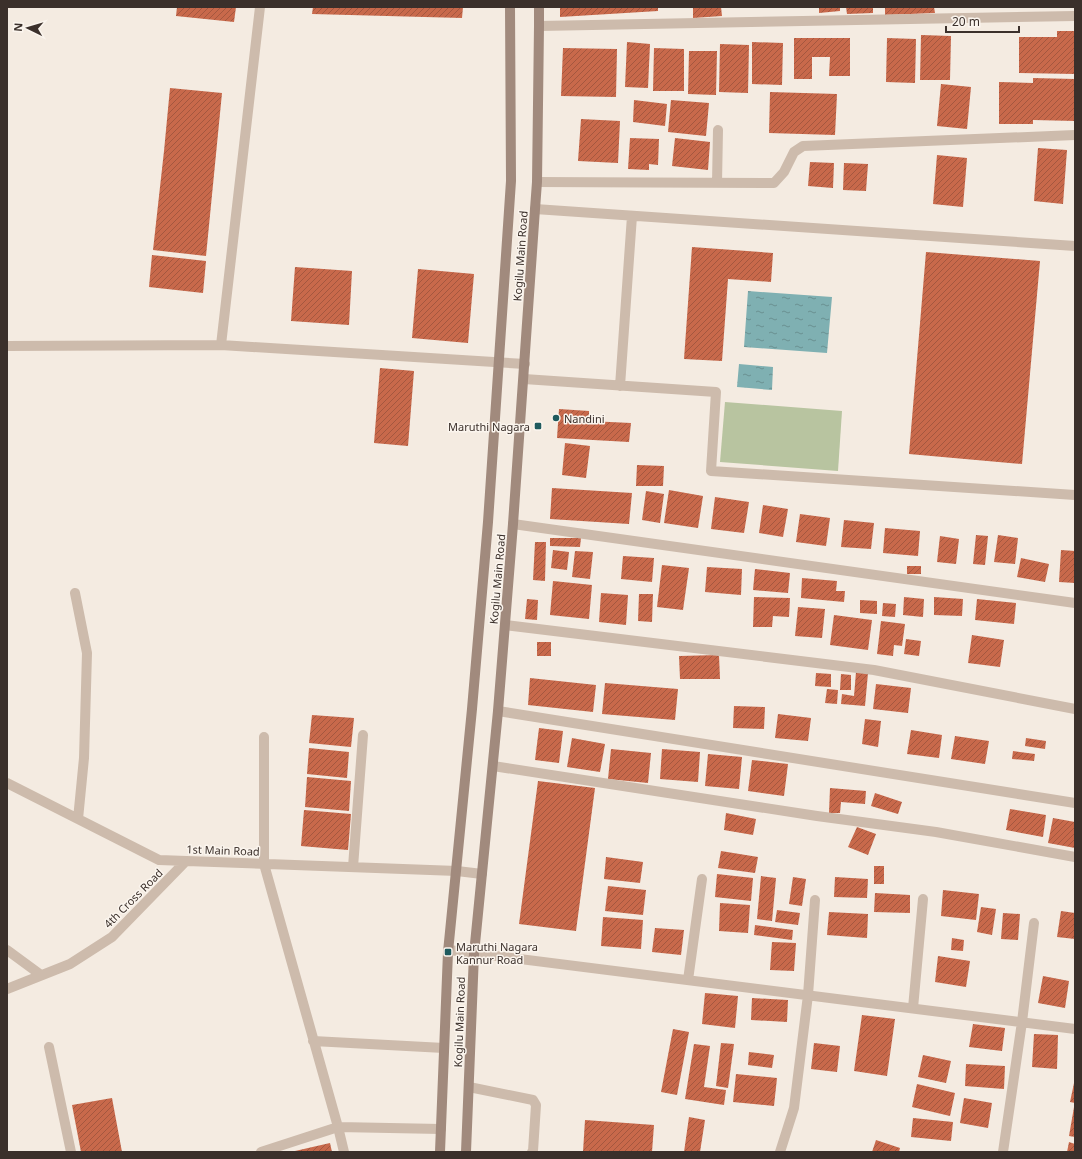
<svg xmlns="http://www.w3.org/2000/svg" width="1082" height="1159" font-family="'Noto Sans',sans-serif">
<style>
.park{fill:#b8c4a0}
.water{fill:url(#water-ripples)}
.building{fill:url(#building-hatch)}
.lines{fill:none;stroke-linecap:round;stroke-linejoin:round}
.service{stroke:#cdbbac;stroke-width:10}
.minor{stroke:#cdbbac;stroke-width:10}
.secondary{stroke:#a18a7d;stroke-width:10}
.poi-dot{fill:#1f5a5e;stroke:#fbf5ee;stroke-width:1.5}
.labels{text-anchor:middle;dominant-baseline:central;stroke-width:3;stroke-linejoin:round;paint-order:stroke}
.street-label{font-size:11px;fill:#3b302b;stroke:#fbf5ee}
.poi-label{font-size:11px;fill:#3b302b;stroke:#fbf5ee;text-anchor:start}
</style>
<defs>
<pattern id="water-ripples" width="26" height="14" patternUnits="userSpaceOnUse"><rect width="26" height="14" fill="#7fb0b2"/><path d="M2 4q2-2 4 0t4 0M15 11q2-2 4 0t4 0" fill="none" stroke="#699091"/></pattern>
<pattern id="building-hatch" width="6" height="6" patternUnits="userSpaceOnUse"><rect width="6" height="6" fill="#c8694b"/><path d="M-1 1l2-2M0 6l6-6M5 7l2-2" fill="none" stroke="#a4573f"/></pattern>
</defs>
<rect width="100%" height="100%" fill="#f4ebe1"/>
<path class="park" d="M725 402 842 411 838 471 720 462Z"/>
<path class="water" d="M748 291 832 297 827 353 744 347Z
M739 364 773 367 772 390 737 387Z"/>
<path class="building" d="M177 7H236L234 22 176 16Z
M313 7H463L462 18 312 14Z
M560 7H658V11L560 17Z
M693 7H721L722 16 693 18Z
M819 7H840V11L819 13Z
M846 7H873V13L847 14Z
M885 7H934L935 13 885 15Z
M1057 31H1075V74L1019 73V37H1057Z
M921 35 951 36 950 80H920Z
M794 38H850V76H829L830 57H812V79H794Z
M887 38 916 39 915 83 886 82Z
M627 42 650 44 648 88 625 87Z
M752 42 783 43 782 85 752 84Z
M720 44 749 45 748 93 719 92Z
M563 48 617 49 616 97 561 96Z
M654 48 684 49V91H653Z
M689 51H717L716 95 688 94Z
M1033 78 1075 79V121L1033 120V124H999V82L1033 83Z
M941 84 971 87 967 129 937 126Z
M170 88 222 93 206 256 153 250 164 151Z
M770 92 837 94 835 135 769 133Z
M634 100 667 104 665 126 633 122Z
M671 100 709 103 706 136 668 132Z
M581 119 620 121 618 163 578 161Z
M630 138 659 139 658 165 649 164V170L628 169Z
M675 138 710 142 708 170 672 166Z
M1038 148 1067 150 1063 204 1034 201Z
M937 155 967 158 963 207 933 204Z
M810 162 834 163 833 188 808 186Z
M844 163 868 164 866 191 843 190Z
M692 247 773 253 771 282 728 279 722 361 684 359Z
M926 252 1040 261 1022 464 909 454Z
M152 255 206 261 203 293 149 287Z
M295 267 352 271 349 325 291 321Z
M418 269 474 274 468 343 412 338Z
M380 368 414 371 408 446 374 443Z
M559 409 589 411V421L631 423 629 442 557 438Z
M565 443 590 446 586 478 562 475Z
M637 465 664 466 663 486H636Z
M552 488 632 493 629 524 550 519Z
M669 490 703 496 698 528 664 523Z
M646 491 664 494 660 523 642 520Z
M715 497 749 502 744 533 711 529Z
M763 505 788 509 783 537 759 533Z
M800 514 830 518 826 546 796 542Z
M844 520 874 523 871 549 841 547Z
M885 528 920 531 918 556 883 553Z
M976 535 988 536 985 565 973 564Z
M998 535 1018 538 1015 564 994 562Z
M940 536 959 539 956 564 937 562Z
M550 538H581L580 547 550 546Z
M535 542H546L545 581 533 580Z
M553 550 569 552 567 570 551 568Z
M1061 550 1075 551V583L1059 582Z
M575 551 593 552 590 579 572 577Z
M623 556 654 558 652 582 621 579Z
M1021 558 1049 564 1045 582 1017 577Z
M662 565 689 568 683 610 657 607Z
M907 566H921V574H907Z
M707 567 742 569 741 595 705 592Z
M755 569 790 573 788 593 753 590Z
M802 578 837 581 836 591H845L844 602 801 598Z
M553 581 592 585 589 619 550 615Z
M601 593 628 595 626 625 599 622Z
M639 594H653L652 622 638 621Z
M754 597 790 598 789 617 773 616 772 627H753Z
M904 597 924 599 923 617 903 615Z
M934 597 963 599 962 616 934 615Z
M527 599 538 600 537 620 525 619Z
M977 599 1016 603 1014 624 975 620Z
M860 600 877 601V614L860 613Z
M883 603 896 604 895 617 882 616Z
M798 607 825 609 822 638 795 636Z
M834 615 872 620 868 650 830 645Z
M881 621 905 624 902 646 894 645 893 656 877 654Z
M972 635 1004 640 1000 667 968 663Z
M906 639 921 641 919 656 904 654Z
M537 642H551V656H537Z
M719 655 720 679H680L679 656Z
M856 672 868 673 865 706 841 704 842 694 854 696Z
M816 673 831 674V687L815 686Z
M841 674 851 675V690H840Z
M530 678 596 685 593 712 528 705Z
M605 683 678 689 675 720 602 714Z
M876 684 911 688 908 713 873 709Z
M827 689 838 690 837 704 825 703Z
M734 706 765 707 764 729 733 728Z
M778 714 811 718 808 741 775 738Z
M312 715 354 718 351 747 309 743Z
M865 719 881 721 878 747 862 744Z
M539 728 563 731 559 763 535 760Z
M911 730 942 735 939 758 907 754Z
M955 736 989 741 985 764 951 759Z
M572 738 605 744 600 772 567 767Z
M1026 738 1046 741 1045 749 1025 746Z
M309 748 349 752 347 778 307 774Z
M611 749 651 753 648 783 608 779Z
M662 749 700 752 698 782 660 779Z
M1013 751 1035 754 1034 761 1012 759Z
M708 754 742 757 739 789 705 786Z
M752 760 788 764 784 796 748 791Z
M307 777 351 781 349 811 305 807Z
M538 781 595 788 576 931 519 924Z
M830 788 866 791 865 804 841 802 840 813H829Z
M875 793 902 802 898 814 871 806Z
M1010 809 1046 815 1043 837 1006 830Z
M304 810 351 814 348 850 301 846Z
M726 813 756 819 753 835 724 830Z
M1053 818 1075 822V848L1048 843Z
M857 827 876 834 868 855 848 847Z
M721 851 758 857 755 873 718 868Z
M606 857 643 862 640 883 604 879Z
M874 866H884V884H874Z
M717 874 753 878 751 901 715 897Z
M761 876 776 878 772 921 757 919Z
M793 877 806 879 802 906 789 904Z
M835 877 868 879 867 898 834 897Z
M608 886 646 890 643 915 605 911Z
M943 890 979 894 976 920 941 916Z
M875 893 910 895V913L874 912Z
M720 903 750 905 748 933 719 931Z
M981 907 996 909 992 935 977 932Z
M777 910 800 913 798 925 775 922Z
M1061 911 1075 913V939L1057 937Z
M829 912 868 914 867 938 827 935Z
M1003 913 1020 914 1018 940 1001 939Z
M603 917 643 920 641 949 601 946Z
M755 925 793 930 792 940 754 935Z
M655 928 684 930 681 955 652 952Z
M952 938 964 940 963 951 951 950Z
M772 942 796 943 794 971 770 970Z
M938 956 970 961 966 987 935 982Z
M1043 976 1069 981 1065 1008 1038 1003Z
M705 993 738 996 735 1028 702 1024Z
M752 998 788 1000 787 1022 751 1020Z
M862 1015 895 1019 887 1076 854 1071Z
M973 1024 1005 1028 1002 1051 969 1047Z
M673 1029 689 1032 677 1095 661 1092Z
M1034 1034 1058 1035 1057 1069 1032 1067Z
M721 1043 734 1044 728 1088 716 1086Z
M814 1043 840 1046 837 1072 811 1069Z
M694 1044 710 1046 704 1087 726 1090 724 1105 685 1099Z
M749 1052 774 1055 772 1068 748 1065Z
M923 1055 951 1061 946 1083 918 1077Z
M966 1064 1005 1066 1004 1089 965 1086Z
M736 1074 777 1078 774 1106 733 1102Z
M1074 1083H1075V1103L1070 1102Z
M917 1084 955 1093 950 1116 912 1107Z
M112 1098 122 1152H81L72 1105Z
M964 1098 992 1103 988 1128 960 1123Z
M1074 1107H1075V1137L1069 1136Z
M689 1117 705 1120 700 1152H684Z
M913 1118 953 1122 951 1141 911 1137Z
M585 1120 654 1125 652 1152H583Z
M876 1140 900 1148 899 1152H872Z
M1069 1142 1075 1144V1152H1067Z
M330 1143 332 1152H295V1151Z"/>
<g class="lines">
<path class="service" d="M535 209 1075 246
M524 379 716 392 711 471 1075 495
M620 386 632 216
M493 766 817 816 936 832 1075 857
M469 1087 533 1100 536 1105 533 1151 532 1152"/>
<path class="minor" d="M539 26 1075 16
M537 182 774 183 784 172 794 152 803 146 1075 135
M717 183 718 130
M221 345 260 7
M7 346 221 345 525 364
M513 524 1075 603
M75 593 87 653 84 758 78 819
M505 625 874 670 1075 709
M498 711 1075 803
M264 737V864L338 1127 344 1152
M7 783 159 860 457 871 482 874
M353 867 363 735
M7 950 41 975
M449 950 1075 1029
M688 980 702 879
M7 989 70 964 112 937 186 861
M913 1008 923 899
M313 1041 444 1048
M49 1047 71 1152
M261 1152 338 1127 441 1129
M780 1152 794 1108 808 995 815 900
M1003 1152 1022 1022 1034 923"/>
<path class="secondary" d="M440 1152 448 952 472 709 488 522 511 181 510 7
M466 1152 474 954 498 711 513 524 535 209 537 182 539 26V7"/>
</g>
<g class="poi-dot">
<circle cx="556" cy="418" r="4"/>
<rect x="534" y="422" width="8" height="8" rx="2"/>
<rect x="444" y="948" width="8" height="8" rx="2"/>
</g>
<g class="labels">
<g class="street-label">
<text transform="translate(520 256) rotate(-86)">Kogilu Main Road</text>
<text transform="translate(497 579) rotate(-85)">Kogilu Main Road</text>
<text transform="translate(223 850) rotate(2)">1st Main Road</text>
<text transform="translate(133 898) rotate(-45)">4th Cross Road</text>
<text transform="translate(459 1022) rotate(-88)">Kogilu Main Road</text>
</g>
<g class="poi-label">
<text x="564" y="418">Nandini</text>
<text x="530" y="426" text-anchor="end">Maruthi Nagara</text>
<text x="456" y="946">Maruthi Nagara<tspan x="456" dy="13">Kannur Road</tspan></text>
</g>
</g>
<rect width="1082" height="1159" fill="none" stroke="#3b302b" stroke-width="16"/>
<g transform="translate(28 28) rotate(275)" stroke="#fbf5ee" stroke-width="3" paint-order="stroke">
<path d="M0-3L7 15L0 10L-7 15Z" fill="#3b302b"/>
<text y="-6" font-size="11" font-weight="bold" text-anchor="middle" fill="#3b302b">N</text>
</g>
<path d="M946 26v6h73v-6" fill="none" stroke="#3b302b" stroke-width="2"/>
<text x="952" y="26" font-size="12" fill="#3b302b" stroke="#fbf5ee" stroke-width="3" paint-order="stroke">20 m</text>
</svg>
